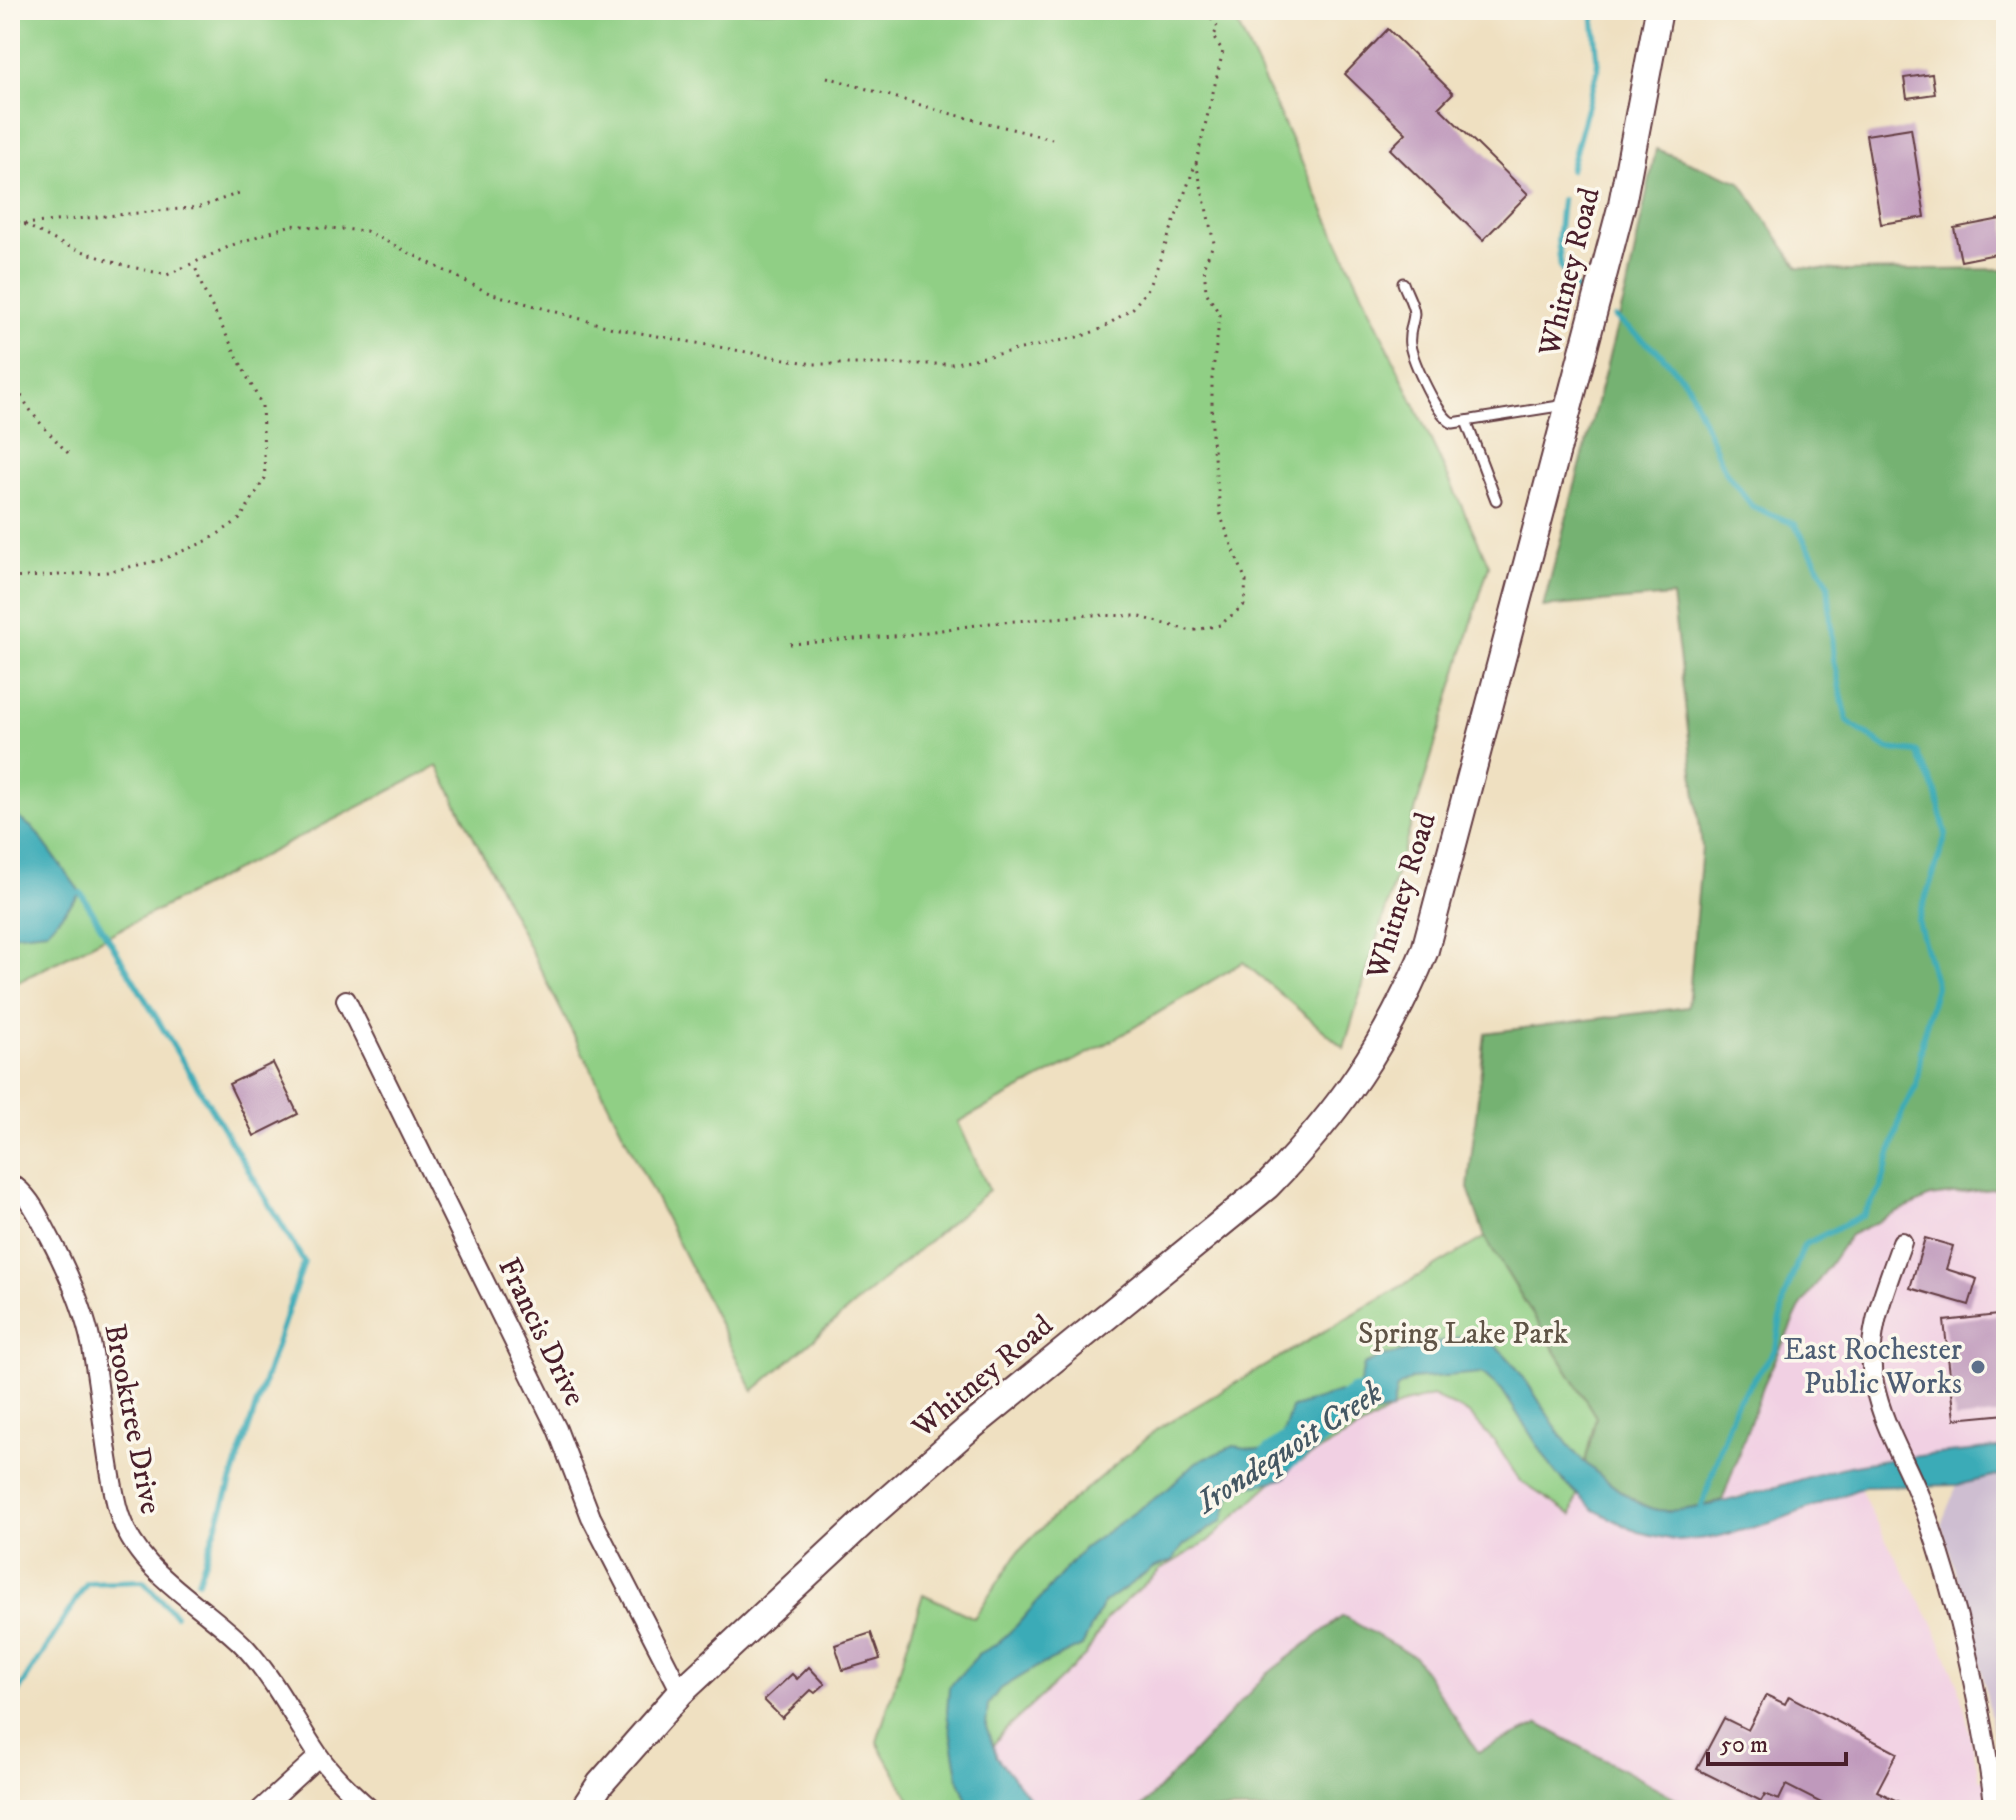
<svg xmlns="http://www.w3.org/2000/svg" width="2016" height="1820" font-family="'IM FELL DW Pica',serif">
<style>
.built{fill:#f1d0e3}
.industrial{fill:#cebed1}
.green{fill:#90cf85;stroke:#6d7758;stroke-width:2}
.forest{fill:#74b272;stroke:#5f684e;stroke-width:2}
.water{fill:#3aabb7;stroke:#426571;stroke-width:2}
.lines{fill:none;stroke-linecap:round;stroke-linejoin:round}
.stream{stroke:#3aabb7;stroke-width:6}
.river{stroke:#3aabb7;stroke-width:34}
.building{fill:#bf99bc}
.service-casing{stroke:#633c42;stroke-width:13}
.minor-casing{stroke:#633c42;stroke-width:22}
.secondary-casing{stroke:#633c42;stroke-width:30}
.path{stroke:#633c42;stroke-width:3;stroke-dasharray:2 6;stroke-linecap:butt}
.service{stroke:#fff;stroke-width:9}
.minor{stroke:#fff;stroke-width:18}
.secondary{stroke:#fff;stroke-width:26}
.service-dot{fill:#5c6f8a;stroke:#fbf7ec;stroke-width:3}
.labels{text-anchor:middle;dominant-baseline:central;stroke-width:7;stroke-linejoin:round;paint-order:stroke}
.street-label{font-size:30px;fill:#4a1f2b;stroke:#fbf7ec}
.park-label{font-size:30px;fill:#5f5446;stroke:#fbf7ec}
.service-label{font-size:30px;fill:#4e5e75;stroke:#fbf7ec;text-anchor:end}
.water-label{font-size:32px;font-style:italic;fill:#445763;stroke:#fbf7ec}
</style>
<rect width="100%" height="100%" fill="#fbf7ec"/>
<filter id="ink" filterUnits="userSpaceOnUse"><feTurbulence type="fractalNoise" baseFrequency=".0125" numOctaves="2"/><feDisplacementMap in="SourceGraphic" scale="16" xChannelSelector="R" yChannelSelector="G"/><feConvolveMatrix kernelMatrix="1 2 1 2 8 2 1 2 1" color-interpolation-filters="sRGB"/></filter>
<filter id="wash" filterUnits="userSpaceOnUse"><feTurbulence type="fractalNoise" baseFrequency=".006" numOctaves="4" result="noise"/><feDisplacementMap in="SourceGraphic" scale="32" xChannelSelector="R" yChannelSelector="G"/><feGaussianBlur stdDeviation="1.8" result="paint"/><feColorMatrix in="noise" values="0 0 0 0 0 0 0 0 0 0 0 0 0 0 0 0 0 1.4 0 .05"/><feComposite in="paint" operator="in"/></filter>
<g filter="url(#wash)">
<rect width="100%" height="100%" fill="#efe0c1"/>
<path class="built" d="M2006 1187V1447L1878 1460 1843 1467 1722 1501 1764 1384 1799 1309 1850 1235 1930 1197Z
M1433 1377 1556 1474 1716 1537 1770 1523 1860 1488 1870 1511 1934 1626 1959 1686 1980 1779 2006 1777V1810H1697L1539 1725 1478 1752 1415 1657 1267 1674 1139 1810H1039L997 1757 985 1727 1094 1620 1304 1449 1397 1388Z"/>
<path class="industrial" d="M2006 1474V1777H2001L1984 1681 1959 1584 1941 1524 1957 1485Z"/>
<path class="green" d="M10 10H1231L1489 565 1344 1048 1243 962 1108 1043 958 1122 989 1190 753 1391 438 766 10 986Z
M1485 1237 1596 1417 1572 1515 1520 1481 1495 1442 1468 1413 1432 1396 1404 1403 1284 1471 1208 1541 1160 1570 1107 1618 1085 1656 1003 1732 991 1748 1001 1810H916L877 1742 923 1594 974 1618 1019 1551 1054 1516 1157 1429Z"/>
<path class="forest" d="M1656 149 1740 182 1798 267 1848 271 2006 269V1187L1930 1197 1850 1235 1799 1309 1764 1384 1722 1501C1701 1506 1675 1515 1653 1509 1633 1503 1602 1477 1585 1463L1596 1417 1485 1237 1468 1188 1485 1033 1688 1007 1702 847 1672 596 1543 607 1627 288Z
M1343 1616 1415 1657 1478 1752 1539 1724 1697 1810H1139L1267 1674Z"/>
<path class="water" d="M10 812 34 829 81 893 47 931 10 935Z
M1474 1333C1523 1352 1546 1427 1583 1461 1599 1475 1633 1504 1653 1509 1691 1520 1804 1475 1849 1466 1900 1456 1954 1453 2006 1447V1474L1957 1485 1864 1487 1770 1523 1716 1537 1679 1541 1638 1532 1594 1510 1556 1474 1502 1390 1482 1373 1411 1379 1397 1388 1392 1410 1314 1429 1285 1478C1268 1484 1251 1485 1233 1490L1222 1521 1184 1545 1172 1561 1153 1568 1103 1604 1082 1646 1037 1667 999 1690 988 1705 986 1727 997 1757 1039 1810H971L959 1781 947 1713 949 1687 979 1654 997 1644 1017 1625 1084 1548 1169 1488 1196 1462 1234 1446 1271 1452 1280 1443 1291 1408 1339 1392 1351 1399 1357 1396 1364 1365 1379 1358Z"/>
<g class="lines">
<path class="stream" d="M1570 170 1598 69 1593 10
M1562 200 1558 241 1561 268 1579 293
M1615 318 1661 354 1688 385 1725 471 1753 507 1795 524 1828 583 1834 660 1847 721 1888 749 1917 752 1936 792 1946 835 1918 921 1936 986 1923 1036 1916 1086 1902 1112 1881 1188 1863 1215 1804 1245 1784 1298 1776 1349 1735 1405 1700 1512
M81 893 304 1262 198 1581
M10 1704 87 1583 143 1581 175 1615"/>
<path class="river" d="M1273 1461 1357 1401"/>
</g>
<g id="blocks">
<path class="building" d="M1388 29 1453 93 1439 107 1528 194 1483 240 1390 149 1406 133 1345 74Z
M1932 74 1935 94 1907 98 1904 78Z
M1911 128 1925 217 1881 224 1866 135Z
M2006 218V252L1961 261 1954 228Z
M273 1063 298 1114 254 1136 229 1084Z
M1925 1238 1953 1246 1946 1269 1977 1279 1969 1305 1910 1288Z
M2006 1314V1414L1955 1419 1944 1321Z
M871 1633 880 1659 843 1670 835 1645Z
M809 1667 825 1684 815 1693 811 1690 782 1718 764 1700 792 1674 797 1679Z
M1766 1695 1785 1704 1789 1696 1897 1753 1877 1791 1915 1810H1835L1786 1785 1779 1800 1765 1794 1761 1801 1697 1769 1724 1718 1748 1730Z"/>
</g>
</g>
<g filter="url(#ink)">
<use href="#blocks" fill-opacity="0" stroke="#633c42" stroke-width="2"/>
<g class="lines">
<g class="service-casing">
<path id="service" d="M1403 283C1406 292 1414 305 1414 314 1413 325 1408 333 1410 345 1413 361 1438 418 1453 423L1565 405
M1466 421 1496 500"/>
</g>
<g class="minor-casing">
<path id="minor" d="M346 1000 557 1429 591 1517 681 1692
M10 1183C30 1195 38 1216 49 1236 67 1270 83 1305 91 1343 102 1397 104 1452 117 1506 133 1572 200 1601 245 1647 274 1679 293 1717 317 1753 331 1774 352 1793 371 1810
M1902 1242C1886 1288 1864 1334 1874 1383 1883 1429 1911 1470 1926 1513 1960 1609 1982 1710 1995 1810
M260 1810 319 1756"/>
</g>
<g class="secondary-casing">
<path id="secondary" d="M583 1810 600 1784 681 1692 875 1511 967 1430 1267 1186C1339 1112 1386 1045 1425 950L1622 204 1659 10"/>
</g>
<path class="path" d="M827 77 944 112 1052 139
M10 219 24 224 62 244 119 264 167 275 235 244 291 225 366 231 489 293 613 328 813 364H951L1082 336 1101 329 1133 308 1150 286 1196 163 1223 51 1213 37 1218 28 1205 10
M24 224 200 207 242 192
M10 366C19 403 42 426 68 453
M10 578 107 572 161 560 209 540 240 519 265 478 262 406 203 289 194 264
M790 644 906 635 990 623 1091 615 1137 616 1191 631 1220 625 1244 605 1246 581 1221 517 1212 440V378L1220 315 1206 292 1204 265 1214 243 1196 163"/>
<use href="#service" class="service"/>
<use href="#minor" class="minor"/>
<use href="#secondary" class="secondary"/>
</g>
</g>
<circle class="service-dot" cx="1978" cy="1367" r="8"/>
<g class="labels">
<g class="street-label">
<text transform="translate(1570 272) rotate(-76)">Whitney Road</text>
<text transform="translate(1402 896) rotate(-73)">Whitney Road</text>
<text transform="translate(541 1332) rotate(64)">Francis Drive</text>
<text transform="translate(983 1377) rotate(-40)">Whitney Road</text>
<text transform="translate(132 1419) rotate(79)">Brooktree Drive</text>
</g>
<g class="park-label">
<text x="1463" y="1334">Spring Lake Park</text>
</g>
<g class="service-label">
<text x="1962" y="1350">East Rochester<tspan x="1962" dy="34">Public Works</tspan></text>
</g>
<g class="water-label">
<text transform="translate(1290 1448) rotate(-33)">Irondequoit Creek</text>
</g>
</g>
<rect width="2016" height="1820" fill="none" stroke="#fbf7ec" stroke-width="40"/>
<path d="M1708 1752v12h138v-12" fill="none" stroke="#4a1f2b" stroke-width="4"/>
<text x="1720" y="1752" font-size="24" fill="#4a1f2b" stroke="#fbf7ec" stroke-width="6" paint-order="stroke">50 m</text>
</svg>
